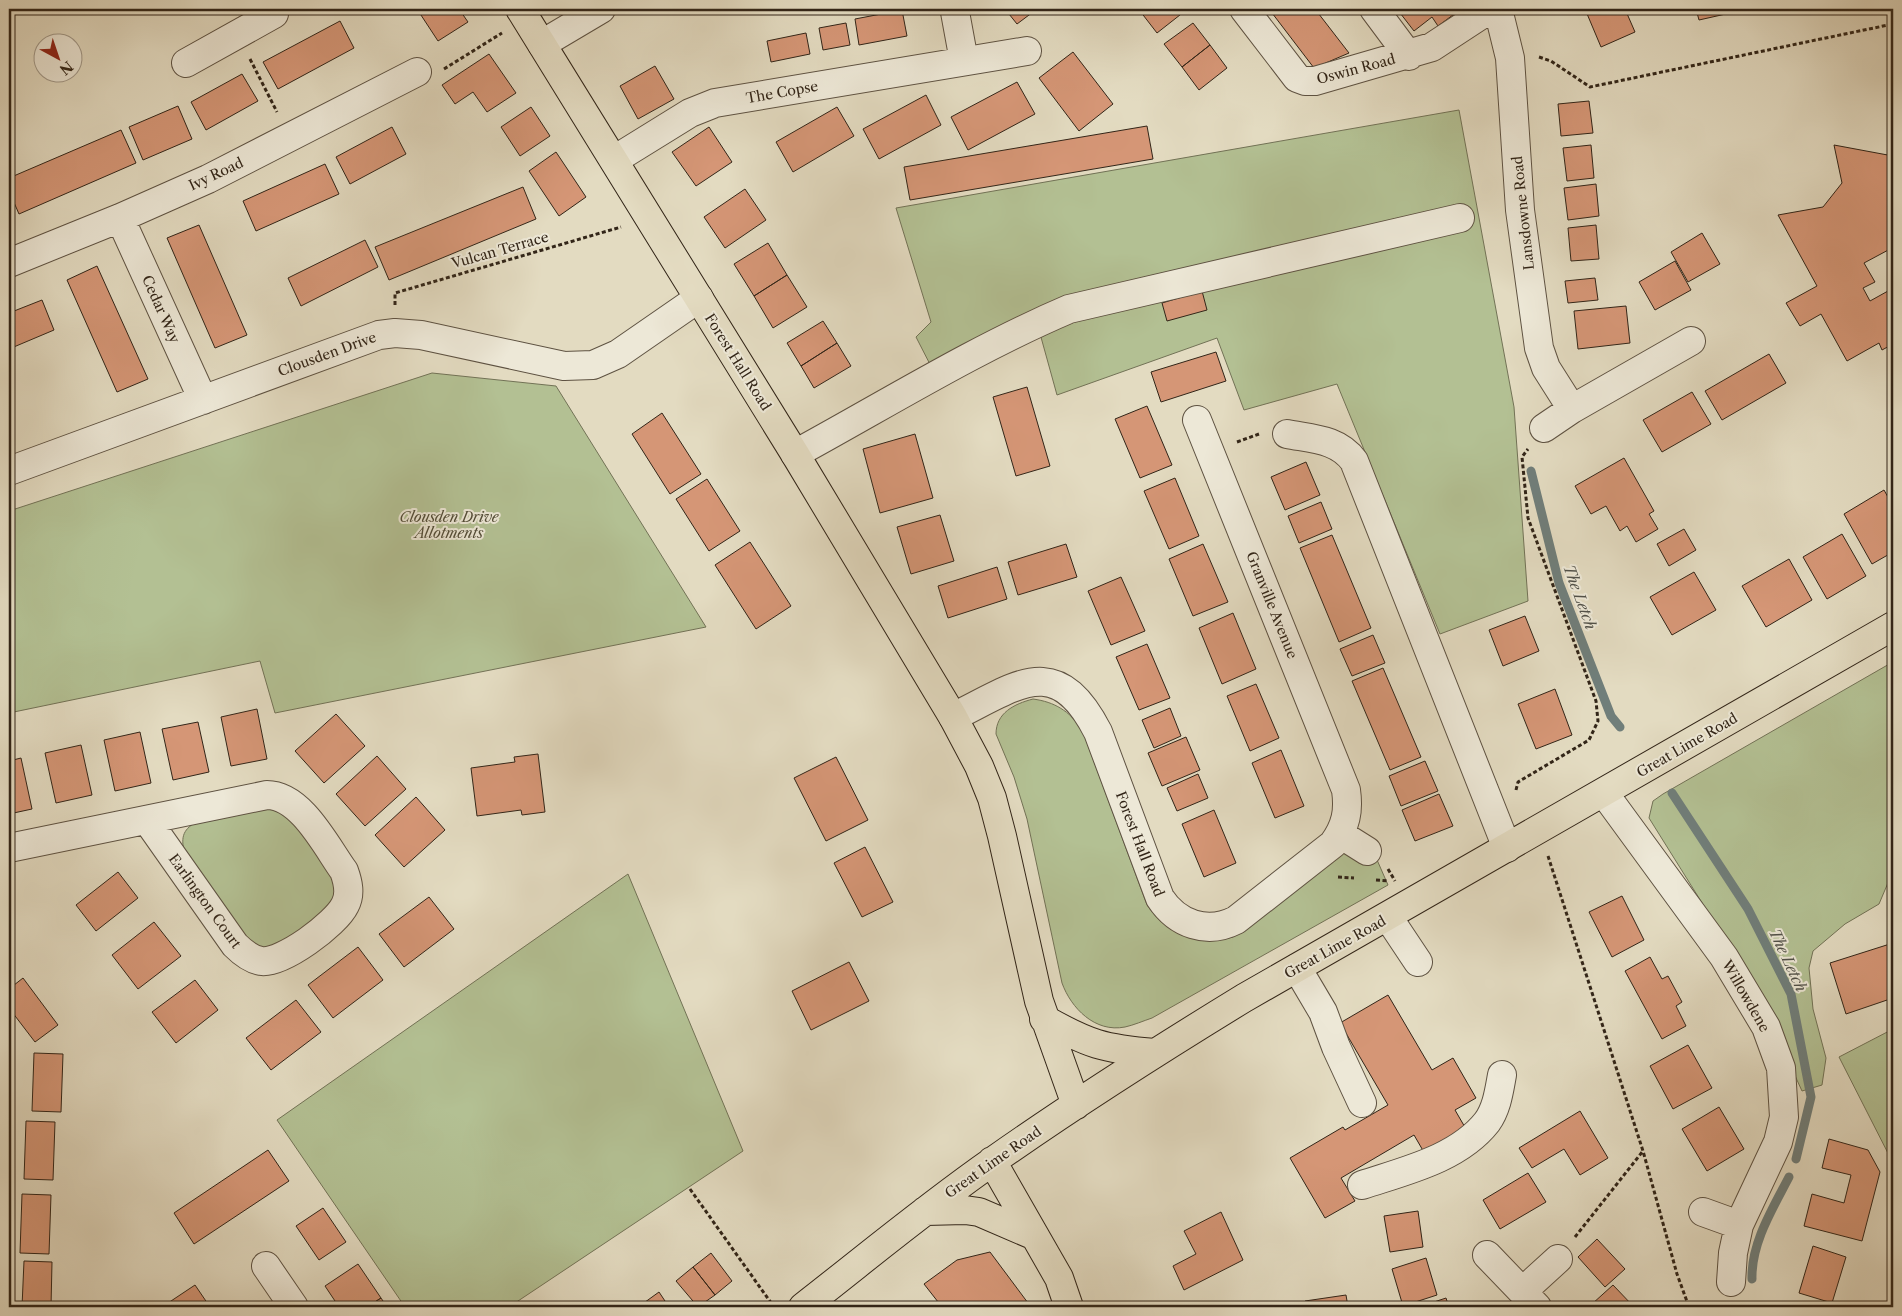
<svg xmlns="http://www.w3.org/2000/svg" width="1902" height="1316" font-family="'Libre Caslon Text',serif">
<style>
.green{fill:#b3c093;stroke:#727256}
.lines{fill:none;stroke-linecap:round;stroke-linejoin:round}
.stream{stroke:#707e7a;stroke-width:9}
.building{fill:#d59676;stroke:#322518}
.minor-casing{stroke:#5e5242;stroke-width:30}
.major-casing{stroke:#322518;stroke-width:30}
.path{stroke:#322518;stroke-width:3;stroke-dasharray:4 2.5;stroke-linecap:butt}
.minor{stroke:#ede8d7;stroke-width:28}
.major{stroke:#e3dbc1;stroke-width:28}
.labels{text-anchor:middle;dominant-baseline:central;stroke-width:4;stroke-linejoin:round;paint-order:stroke}
.street-label{font-size:14px;fill:#322518;stroke:#ede8d7}
.park-label{font-size:14px;font-style:italic;fill:#524c37;stroke:#ede8d7}
.water-label{font-size:15px;font-style:italic;fill:#515149;stroke:#ede8d7}
</style>
<rect width="100%" height="100%" fill="#e3dbc1"/>
<filter id="stains"><feTurbulence type="fractalNoise" baseFrequency=".004" numOctaves="4"/><feColorMatrix values="0 0 0 0 .2 0 0 0 0 .09 0 0 0 0 .02 0 0 0 .5 -.17"/></filter>
<radialGradient id="worn" r=".72"><stop offset=".6" stop-color="#630" stop-opacity="0"/><stop offset="1" stop-color="#630" stop-opacity=".3"/></radialGradient>
<path class="green" d="M1459 110 1514 407 1528 601 1440 634 1337 384 1244 410 1217 338 1057 395 1039 330 936 376 916 337 931 322 896 208Z
M432 373 556 386 706 627 275 713 260 661 9 713V511Z
M1891 663 1893 665V871L1879 904 1845 924 1813 951 1809 968 1813 1009 1826 1058 1822 1085 1802 1091 1754 986 1649 818 1653 801 1663 794Z
M1033 699C1055 702 1069 711 1082 729L1147 905C1167 935 1198 946 1233 937L1344 853 1366 864 1374 853 1388 885 1152 1018C1143 1021 1134 1025 1125 1027 1095 1033 1071 1008 1062 983L1027 819 1014 777 996 734C996 713 1014 704 1033 699Z
M274 808 294 822 334 878 336 887 332 906 281 945 263 949 248 942 184 850C180 834 186 827 200 820Z
M628 874 743 1151 509 1307H405L277 1120Z
M1893 1029V1163L1839 1057Z"/>
<g class="lines">
<path class="stream" d="M1531 471 1559 583 1611 716 1620 727
M1672 793 1748 909 1791 994 1811 1097 1796 1159
M1752 1279C1751 1243 1773 1208 1789 1177"/>
</g>
<path class="building" d="M417 9H459L468 22 438 41Z
M1005 9H1037L1017 24Z
M1143 9H1183L1185 11 1157 33 1140 11Z
M1269 9H1315L1349 53 1314 68Z
M1397 9H1461L1438 26 1432 17 1414 31Z
M1585 9H1625L1635 32 1601 47Z
M1696 9H1748L1699 20Z
M902 10 907 36 859 45 855 19Z
M340 21 354 48 278 89 263 62Z
M846 23 850 45 823 50 819 28Z
M1193 23 1210 45 1182 67 1164 44Z
M806 33 810 54 771 62 767 41Z
M1210 45 1227 68 1199 90 1182 67Z
M1073 52 1113 104 1079 131 1039 78Z
M489 54 516 93 487 112 473 92 455 104 442 85Z
M655 66 674 99 638 119 620 86Z
M242 74 258 101 206 130 191 102Z
M1017 82 1035 114 968 150 951 117Z
M926 95 941 125 879 159 863 129Z
M1589 101 1593 133 1561 136 1558 104Z
M178 106 192 139 143 160 129 127Z
M531 107 550 136 520 156 501 127Z
M837 107 854 136 793 172 776 142Z
M1147 126 1153 159 910 200 904 167Z
M392 127 406 154 350 184 336 157Z
M709 127 732 162 696 186 672 152Z
M121 130 136 163 19 214 9 191V178Z
M1591 145 1594 178 1567 181 1563 148Z
M1834 145 1893 156 1892 248 1864 263 1875 282 1863 288 1870 301 1888 291 1893 299V344L1882 350 1879 343 1847 361 1821 314 1800 326 1786 303 1817 286 1778 215 1823 207 1842 183Z
M556 152 586 197 559 216 529 171Z
M325 164 339 194 256 231 243 201Z
M1596 184 1599 216 1568 220 1564 188Z
M523 187 536 219 389 280 375 247Z
M745 189 766 220 725 248 704 217Z
M199 225 247 335 215 348 167 238Z
M1596 225 1599 259 1571 261 1568 228Z
M1702 233 1720 264 1688 282 1671 252Z
M365 240 378 267 301 306 288 278Z
M768 243 787 275 754 296 734 264Z
M1675 261 1691 290 1655 310 1639 282Z
M97 266 148 379 117 392 67 280Z
M787 275 807 307 773 328 754 296Z
M1595 278 1598 300 1568 303 1565 281Z
M1202 291 1207 310 1167 321 1162 303Z
M42 300 54 330 9 349V313Z
M1626 306 1630 343 1578 349 1574 311Z
M823 321 837 343 801 366 787 343Z
M837 343 851 366 814 388 801 366Z
M1216 352 1226 381 1161 402 1151 372Z
M1769 354 1786 383 1722 420 1705 391Z
M1027 387 1050 466 1016 476 993 397Z
M1692 392 1711 424 1662 452 1643 420Z
M1147 406 1172 465 1140 478 1115 419Z
M662 413 701 474 670 494 632 434Z
M915 434 933 498 880 513 863 449Z
M1624 458 1654 511 1649 514 1658 529 1636 542 1627 526 1620 531 1606 506 1591 514 1575 486Z
M1306 462 1320 495 1285 510 1271 477Z
M1175 478 1199 536 1169 549 1144 491Z
M707 479 740 531 709 551 676 499Z
M1884 490 1893 506V552L1872 564 1844 514Z
M1321 502 1332 529 1299 543 1288 516Z
M940 515 954 561 911 574 897 527Z
M1684 529 1696 550 1669 566 1657 544Z
M1842 534 1866 576 1827 599 1803 557Z
M1332 535 1371 628 1339 642 1300 548Z
M750 542 791 606 756 629 715 565Z
M1066 544 1077 577 1018 595 1008 562Z
M1203 544 1228 602 1193 616 1169 559Z
M1789 559 1812 600 1766 627 1742 586Z
M997 567 1007 599 948 618 938 586Z
M1694 572 1716 610 1672 635 1650 597Z
M1121 577 1145 631 1111 645 1088 591Z
M1233 613 1256 669 1222 684 1199 628Z
M1525 616 1539 651 1503 666 1489 630Z
M1373 635 1385 663 1352 676 1340 649Z
M1147 644 1170 698 1139 710 1116 657Z
M1383 668 1421 757 1390 770 1352 681Z
M1256 684 1279 738 1250 751 1227 696Z
M1555 689 1572 735 1536 749 1518 704Z
M1170 708 1181 736 1154 748 1142 720Z
M257 709 267 759 231 766 221 717Z
M336 714 365 746 324 783 295 751Z
M198 722 209 772 173 780 162 729Z
M140 732 151 783 115 791 104 740Z
M1186 737 1200 770 1162 786 1148 753Z
M81 745 92 795 56 803 45 753Z
M1281 750 1304 806 1275 818 1252 763Z
M538 754 545 812 522 815 521 810 477 816 471 768 515 762 514 757Z
M377 756 406 789 365 826 336 794Z
M836 757 868 820 826 841 794 778Z
M21 758 32 809 9 814V761Z
M1425 761 1438 791 1401 806 1389 776Z
M1198 774 1208 798 1177 811 1167 788Z
M1439 794 1453 826 1415 841 1402 810Z
M416 797 445 830 404 867 375 835Z
M1214 810 1236 863 1204 877 1182 824Z
M865 847 893 902 862 917 834 863Z
M118 872 138 898 96 931 76 905Z
M1622 896 1644 940 1612 957 1589 912Z
M429 897 454 929 404 967 379 934Z
M154 922 181 956 138 989 112 955Z
M1893 943V998L1846 1014 1830 963Z
M358 947 383 980 333 1018 308 985Z
M1650 957 1662 979 1668 976 1682 1002 1676 1006 1686 1026 1662 1039 1625 971Z
M849 962 869 1001 811 1030 792 991Z
M23 978 58 1025 35 1042 9 1008V989Z
M195 980 218 1010 176 1043 152 1012Z
M1388 995 1432 1070 1453 1058 1476 1098 1455 1110 1466 1129 1425 1154 1414 1135 1341 1178 1355 1201 1325 1218 1290 1158 1343 1127 1345 1130 1388 1105 1340 1023Z
M296 1000 321 1032 271 1070 246 1038Z
M1688 1045 1712 1088 1673 1109 1650 1066Z
M34 1053 63 1054 61 1112 32 1111Z
M1719 1107 1744 1149 1707 1171 1682 1129Z
M1580 1111 1608 1158 1580 1175 1564 1149 1532 1168 1519 1148Z
M26 1121 55 1122 53 1180 24 1179Z
M1829 1139 1868 1150 1880 1172 1862 1241 1804 1226 1812 1194 1844 1203 1851 1175 1822 1168Z
M268 1150 289 1181 194 1244 174 1213Z
M1528 1173 1546 1202 1500 1229 1483 1200Z
M22 1194 51 1195 49 1254 20 1253Z
M323 1208 346 1242 319 1260 296 1226Z
M1418 1211 1423 1247 1390 1252 1384 1216Z
M1221 1212 1243 1260 1184 1290 1173 1266 1196 1254 1184 1231Z
M1597 1239 1625 1269 1605 1287 1578 1257Z
M1813 1246 1846 1257 1832 1303 1799 1293Z
M990 1252 1031 1307H942L924 1284 957 1260Z
M711 1253 732 1281 715 1295 693 1267Z
M1426 1258 1437 1295 1403 1306 1392 1269Z
M24 1261 52 1262 51 1307H22Z
M358 1264 381 1298 367 1307H339L325 1286Z
M693 1267 715 1295 698 1307 676 1281Z
M195 1285 210 1307H162Z
M1613 1285 1634 1307H1595L1592 1304Z
M659 1292 669 1307H642L641 1305Z
M1346 1295 1348 1307H1306L1305 1301Z
M381 1298 387 1307H367Z
M1446 1298 1449 1307H1423L1422 1306Z"/>
<g class="lines">
<g class="minor-casing">
<path id="minor" d="M1244 9 1297 78 1305 81H1315L1432 47 1490 9
M1374 9 1409 56
M1498 9 1510 58 1520 210 1539 348 1546 368 1572 409
M955 12 964 61
M542 44 601 9
M186 63 274 14 271 9
M614 160 690 113 715 103 1027 51
M120 218 203 400
M9 263 120 218 208 179 417 72
M1544 428 1572 409 1691 341
M1287 434C1313 439 1338 439 1354 461L1507 848
M795 454C885 405 975 349 1069 309L1460 218
M9 471 379 335 395 333 421 335 564 366 593 365 618 354 699 298
M953 717C1017 686 1056 650 1098 732L1160 898C1177 924 1207 935 1236 920L1333 844C1346 826 1349 811 1346 790L1197 420
M1604 793 1724 957 1766 1027 1781 1068 1784 1117 1778 1142 1739 1225 1733 1253 1731 1282
M1340 834 1367 851
M9 848 267 795C301 795 326 846 344 871 348 882 351 894 345 905 336 924 282 964 261 961 250 959 242 952 235 945L147 820
M1388 917 1418 962
M1297 968 1323 1012 1336 1047 1362 1103
M1362 1185C1404 1171 1458 1159 1487 1122 1497 1108 1499 1091 1502 1075
M1703 1212 1739 1225
M1487 1255 1537 1307
M266 1266 294 1307
M1523 1291 1558 1259"/>
</g>
<g class="major-casing">
<path id="major" d="M520 9 795 454 953 717 979 766 992 798 1002 836 1039 1001 1076 1105
M1044 1019C1088 1044 1104 1049 1155 1053
M992 1161 1059 1278 1069 1307
M925 1211 965 1210 979 1212 1035 1236
M803 1307C866 1258 927 1207 993 1161 1074 1104 1159 1050 1244 998L1893 626"/>
</g>
<path class="path" d="M1539 57 1551 61 1590 87 1893 24
M250 59 277 112
M444 69 502 33
M395 305V293L621 227
M1237 442 1259 434
M1516 790 1518 782 1589 740 1598 721 1596 701 1528 518 1522 457 1528 449
M1548 856 1643 1151 1677 1274 1689 1307
M1388 869 1395 881
M1338 877 1354 878
M1376 880 1389 881
M690 1189 774 1307
M1575 1237 1643 1151"/>
<use href="#minor" class="minor"/>
<use href="#major" class="major"/>
</g>
<g class="labels">
<g class="street-label">
<text transform="translate(1356 69) rotate(-15)">Oswin Road</text>
<text transform="translate(782 92) rotate(-10)">The Copse</text>
<text transform="translate(216 174) rotate(-25)">Ivy Road</text>
<text transform="translate(1523 213) rotate(-96)">Lansdowne Road</text>
<text transform="translate(500 250) rotate(-16)">Vulcan Terrace</text>
<text transform="translate(161 309) rotate(66)">Cedar Way</text>
<text transform="translate(327 354) rotate(-20)">Clousden Drive</text>
<text transform="translate(738 362) rotate(58)">Forest Hall Road</text>
<text transform="translate(1272 605) rotate(68)">Granville Avenue</text>
<text transform="translate(1687 745) rotate(-30)">Great Lime Road</text>
<text transform="translate(1140 844) rotate(69)">Forest Hall Road</text>
<text transform="translate(205 901) rotate(54)">Earlington Court</text>
<text transform="translate(1335 947) rotate(-29)">Great Lime Road</text>
<text transform="translate(1746 996) rotate(60)">Willowdene</text>
<text transform="translate(993 1162) rotate(-35)">Great Lime Road</text>
</g>
<g class="park-label">
<text x="449" y="517">Clousden Drive<tspan x="449" dy="16">Allotments</tspan></text>
</g>
<g class="water-label">
<text transform="translate(1580 597) rotate(70)">The Letch</text>
<text transform="translate(1788 960) rotate(65)">The Letch</text>
</g>
</g>
<rect width="1902" height="1316" fill="none" stroke="#e3dbc1" stroke-width="30"/>
<rect x="10" y="10" width="1882" height="1296" fill="none" stroke="#322518" stroke-width="2.5"/>
<rect x="15" y="15" width="1872" height="1286" fill="none" stroke="#322518"/>
<g transform="translate(58 58) rotate(140)"><circle r="24" fill="#ede8d7" stroke="#a29a8b"/>
<path d="M0-4L9 19L0 12L-9 19Z" fill="#8f2418"/>
<text y="-8" font-size="14" font-weight="bold" text-anchor="middle" fill="#322518">N</text>
</g>
<rect width="100%" height="100%" filter="url(#stains)"/>
<rect width="100%" height="100%" fill="url(#worn)"/>
</svg>
